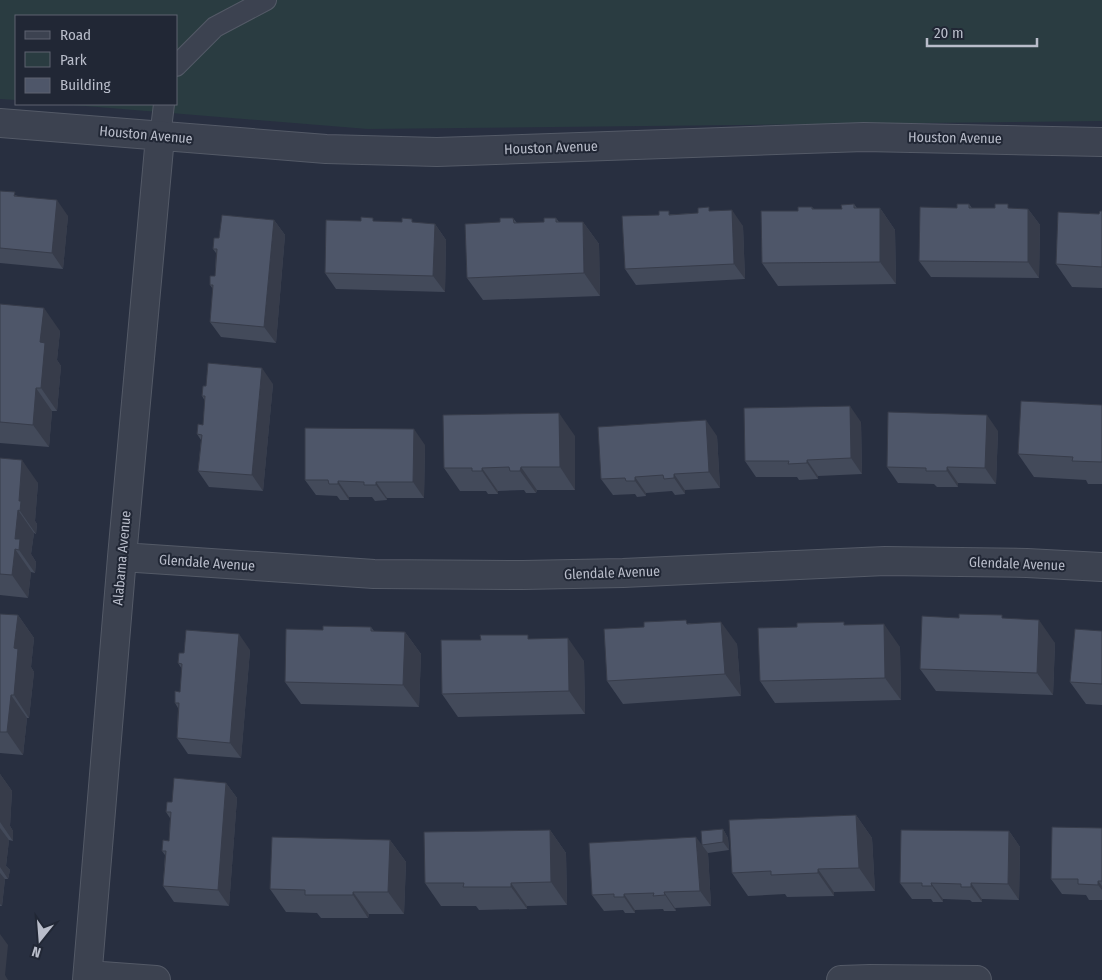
<svg xmlns="http://www.w3.org/2000/svg" width="1102" height="980" font-family="'Fira Sans Condensed',sans-serif">
<style>
.green{fill:#2a3c41}
.lines{fill:none;stroke-linecap:round;stroke-linejoin:round}
.lane-casing{stroke:#545a67;stroke-width:22}
.street-casing{stroke:#545a67;stroke-width:30}
.lane{stroke:#3c4250;stroke-width:20}
.street{stroke:#3c4250;stroke-width:28}
.wall{fill:#434a5a}
.shaded-wall{fill:#373c4a}
.building{fill:#4e5669;stroke:#373c4a}
.labels{text-anchor:middle;dominant-baseline:central;stroke-width:4;stroke-linejoin:round;paint-order:stroke}
.street-label{font-size:14px;fill:#b9bdca;stroke:#212735}
</style>
<rect width="100%" height="100%" fill="#282f40"/>
<path class="green" d="M0 0H1102V121L368 129 61 104H176V16H16V100L0 99Z"/>
<g class="lines">
<g class="lane-casing">
<path id="lane" d="M176 66 215 27 266 0
M160 137 164 104"/>
</g>
<g class="street-casing">
<path id="street" d="M0 123 326 149 437 152 864 137 1102 142
M122 557 374 574 523 575 623 573 885 561 1027 563 1102 567
M88 975 156 980
M87 980 122 557 160 137
M841 980 870 979 977 980"/>
</g>
<use href="#lane" class="lane"/>
<use href="#street" class="street"/>
</g>
<path class="wall" d="M0 191 18 196 68 216 63 269 0 263Z
M854 204 857 208H880L895 230 896 284 778 286 762 263 812 207 814 209H842Z
M969 204 972 208 1028 209 1040 225 1039 278 931 277 919 261 957 208Z
M711 211 743 226 745 279 636 285 625 269 659 215 698 213Z
M1102 211V288L1072 287 1056 264Z
M513 218 517 223 544 222 556 218 559 222H583L599 244 600 296 483 300 467 278 500 222Z
M274 220 285 235 276 343 221 337 210 322 213 289 210 285 215 276 216 253 213 249 219 238Z
M376 221 435 224 446 240 445 292 336 289 325 273Z
M0 304 60 331 57 360 61 366 57 411H52L49 447 0 443Z
M273 384 263 491 209 487 198 471 201 440 197 434 203 425 205 401 202 396Z
M1102 405V484H1088L1086 480 1034 477 1018 454Z
M861 422 862 474 818 476V479L799 480 797 477H756L745 461Z
M998 431 996 484 958 483V487H937L934 484 898 483 887 467Z
M575 436V490H537L536 493H526L524 490 498 491V494H488L486 491H460L444 468Z
M717 436 720 488 685 490V494L675 495 672 491 646 493V496L637 497 635 494 613 495 601 479Z
M425 445 424 498H387V500L375 501 372 497H349V500H340L337 496 316 495 305 480Z
M0 458 38 483 35 521 37 524 36 534 34 533 31 554 36 562 35 573 31 572 28 598 0 595Z
M0 614 18 615 34 638 31 667 34 672 29 718H27L23 755 0 753Z
M959 618H1004L1055 643 1053 695 936 691 920 669Z
M689 623 737 644 741 696 623 704 607 681Z
M846 625 900 647 901 700 775 703 760 681Z
M371 627 374 631 405 632 421 654 419 707 301 704 285 682 323 630Z
M1102 631V705L1086 704 1070 682Z
M531 639 584 661 585 714 458 717 442 694Z
M250 650 241 758 188 754 177 738 178 708 175 703 180 692 182 669 178 663Z
M0 774 12 791 10 826 13 831V841L9 840 6 866 10 870 8 879H5L2 906H0Z
M226 783 237 798 229 906 174 902 163 886 165 855 162 851 169 841 170 818 166 812 172 802Z
M856 815 872 838 875 891 834 892V896L787 897 785 894 748 896 732 873Z
M1102 828V900H1089L1086 895 1062 894 1051 879Z
M723 829 728 838 729 850 708 853 711 906 675 908 676 911H664L663 909 635 910V913H625L623 910 604 911 592 895 702 845Z
M550 830 566 853 567 905 527 906V909L479 910 476 906H441L425 883Z
M1009 831 1020 847 1019 900 982 899V902H972L970 900 943 899V902H933L931 899H912L900 883Z
M390 840 406 862 404 914H369L368 918H321L317 913 286 912 270 889Z"/>
<path class="shaded-wall" d="M57 200 68 216 63 269 52 253Z
M880 208 895 230 896 284 880 262Z
M1028 209 1040 225 1039 278 1028 262Z
M732 210 743 226 745 279 734 264Z
M274 220 285 235 276 343 264 327Z
M583 222 599 244 600 296 584 273Z
M435 224 446 240 445 292 433 276Z
M44 308 60 331 57 360 61 366 57 411 41 388 40 342Z
M262 368 273 384 263 491 252 475Z
M36 388 52 411 49 447 33 425Z
M850 406 861 422 862 474 851 458Z
M559 413 575 436V490L560 467Z
M987 415 998 431 996 484 985 468Z
M706 420 717 436 720 488 709 472Z
M414 429 425 445 424 498 413 482Z
M22 460 38 483 35 521 37 524 36 534 20 511 19 501Z
M807 460 818 476V479L807 463Z
M521 467 537 490 536 493 520 471Z
M947 467 958 483V487L947 471Z
M482 468 498 491V494L482 471Z
M674 474 685 490V494L674 478Z
M635 477 646 493V496L635 481Z
M338 481 349 497V500L338 484Z
M376 482 387 498V500L376 485Z
M18 510 34 533 31 554 36 562 35 573 19 550 15 539Z
M15 549 31 572 28 598 12 575Z
M18 615 34 638 31 667 34 672 29 718 14 695V648Z
M1039 620 1055 643 1053 695 1037 673Z
M721 622 737 644 741 696 725 674Z
M884 624 900 647 901 700 885 678Z
M405 632 421 654 419 707 403 685Z
M239 634 250 650 241 758 230 743Z
M568 638 584 661 585 714 569 691Z
M11 695 27 718 23 755 7 732Z
M0 774 12 791 10 826 13 831V841L0 822Z
M226 783 237 798 229 906 218 890Z
M856 815 872 838 875 891 859 868Z
M0 828 9 840 6 866 10 870 8 879 0 867Z
M723 829 728 838 729 850 723 842Z
M550 830 566 853 567 905 551 882Z
M1009 831 1020 847 1019 900 1008 884Z
M696 837 708 853 711 906 700 891Z
M390 840 406 862 404 914 388 892Z
M818 869 834 892V896L818 873Z
M0 873 5 879 2 906 0 904Z
M1098 881 1102 886V890L1098 885Z
M511 883 527 906V909L511 887Z
M931 883 943 899V902L932 886Z
M971 883 982 899V902L971 887Z
M353 892 369 914 368 918 353 895Z
M664 892 675 908 676 911 665 895Z
M624 894 635 910V913L624 897Z
M0 934 8 945 5 975 8 980H0Z"/>
<path class="building" d="M0 191 15 192 14 196 57 200 52 253 0 248Z
M854 204V208H880V262L762 263 761 211H798V207H812V209H842L841 205Z
M957 204H969V208H995V204H1008V208L1028 209V262L919 261 920 207 957 208Z
M709 207V211L732 210 734 264 625 269 622 216 659 215V211H669V215L698 213V208Z
M1100 211H1102V267L1056 264 1058 212 1099 214Z
M222 215 274 220 264 327 210 322 213 285H210V276H215L217 249H213L214 238H219Z
M361 217 373 218V221L402 222V218L412 219V222L435 224 433 276 325 273 326 220 361 221Z
M500 218H513L514 223 544 222V218H556V222H583L584 273 467 278 465 224 500 222Z
M0 304 44 308 40 342 45 343 41 388H36L33 425 0 422Z
M208 363 262 368 252 475 198 471 202 435 197 434 198 424 203 425 205 396H202L203 386H206Z
M1021 401 1102 405V462L1072 461 1073 457 1018 454Z
M850 406 851 458 807 460V463L788 464 789 461H745L744 408Z
M888 412 987 415 985 468 947 467V471H926V468L887 467Z
M559 413 560 467H521L520 471H510L509 467 482 468V471H472V468H444L443 415Z
M706 420 709 472 674 474V478L664 479 663 475 635 477V481H626L625 478 601 479 598 427Z
M305 428 414 429 413 482H376V485H364V482L338 481V484H329L328 480H305Z
M0 458 22 460 19 501H21L20 511 18 510 15 539H20L19 550 15 549 12 575 0 574Z
M0 614 18 615 14 648 18 649 14 695H11L7 732H0Z
M959 614 1002 615V618L1039 620 1037 673 920 669 922 616 959 618Z
M686 620 687 624 721 622 725 674 607 681 604 629 644 627V622Z
M844 622V625L884 624 885 678 760 681 758 628 797 627V623Z
M323 626 371 627V631L405 632 403 685 285 682 286 629 323 630Z
M1075 629 1102 631V684L1070 682Z
M186 630 239 634 230 743 177 738 179 703H175V691L180 692 182 664 178 663 179 653H184Z
M480 635H528V639L568 638 569 691 442 694 441 640H481Z
M174 778 226 783 218 890 163 886 166 851H162L163 840 169 841 171 812H166L167 802H172Z
M856 815 859 868 818 869V873L771 875V871L732 873 729 820Z
M1052 827 1102 828V881H1098V885L1078 884V879H1051Z
M723 829V842L702 845 701 831Z
M550 830 551 882 511 883V887H463L464 883H425L424 832Z
M901 830 1009 831 1008 884 971 883V887H961V884L931 883 932 886H922V883H900Z
M272 837 390 840 388 892H353V895H305V890L270 889Z
M696 837 700 891 664 892 665 895 653 896 654 893 624 894V897H614V894L592 895 589 843Z"/>
<g class="labels">
<g class="street-label">
<text transform="translate(146 135) rotate(5)">Houston Avenue</text>
<text transform="translate(955 138) rotate(1)">Houston Avenue</text>
<text transform="translate(551 148) rotate(-2)">Houston Avenue</text>
<text transform="translate(122 558) rotate(-85)">Alabama Avenue</text>
<text transform="translate(207 563) rotate(4)">Glendale Avenue</text>
<text transform="translate(1017 564) rotate(2)">Glendale Avenue</text>
<text transform="translate(612 573) rotate(-2)">Glendale Avenue</text>
</g>
</g>
<rect x="15" y="15" width="162" height="90" fill="#212735" stroke="#5e6371"/>
<rect x="25" y="31" width="25" height="8" fill="#3c4250" stroke="#5e6371"/>
<text x="60" y="40" font-size="15" fill="#b9bdca">Road</text>
<rect x="25" y="52" width="25" height="15" fill="#2a3c41" stroke="#5e6371"/>
<text x="60" y="65" font-size="15" fill="#b9bdca">Park</text>
<rect x="25" y="78" width="25" height="15" fill="#4e5669" stroke="#5e6371"/>
<text x="60" y="90" font-size="15" fill="#b9bdca">Building</text>
<g transform="translate(40 940) rotate(197)" stroke="#212735" stroke-width="4" paint-order="stroke">
<path d="M0-4L9 19L0 12L-9 19Z" fill="#b9bdca"/>
<text y="-8" font-size="14" font-weight="bold" text-anchor="middle" fill="#b9bdca">N</text>
</g>
<path d="M927 38v8h110v-8" fill="none" stroke="#b9bdca" stroke-width="2.5"/>
<text x="934" y="38" font-size="15" fill="#b9bdca" stroke="#212735" stroke-width="4" paint-order="stroke">20 m</text>
</svg>
